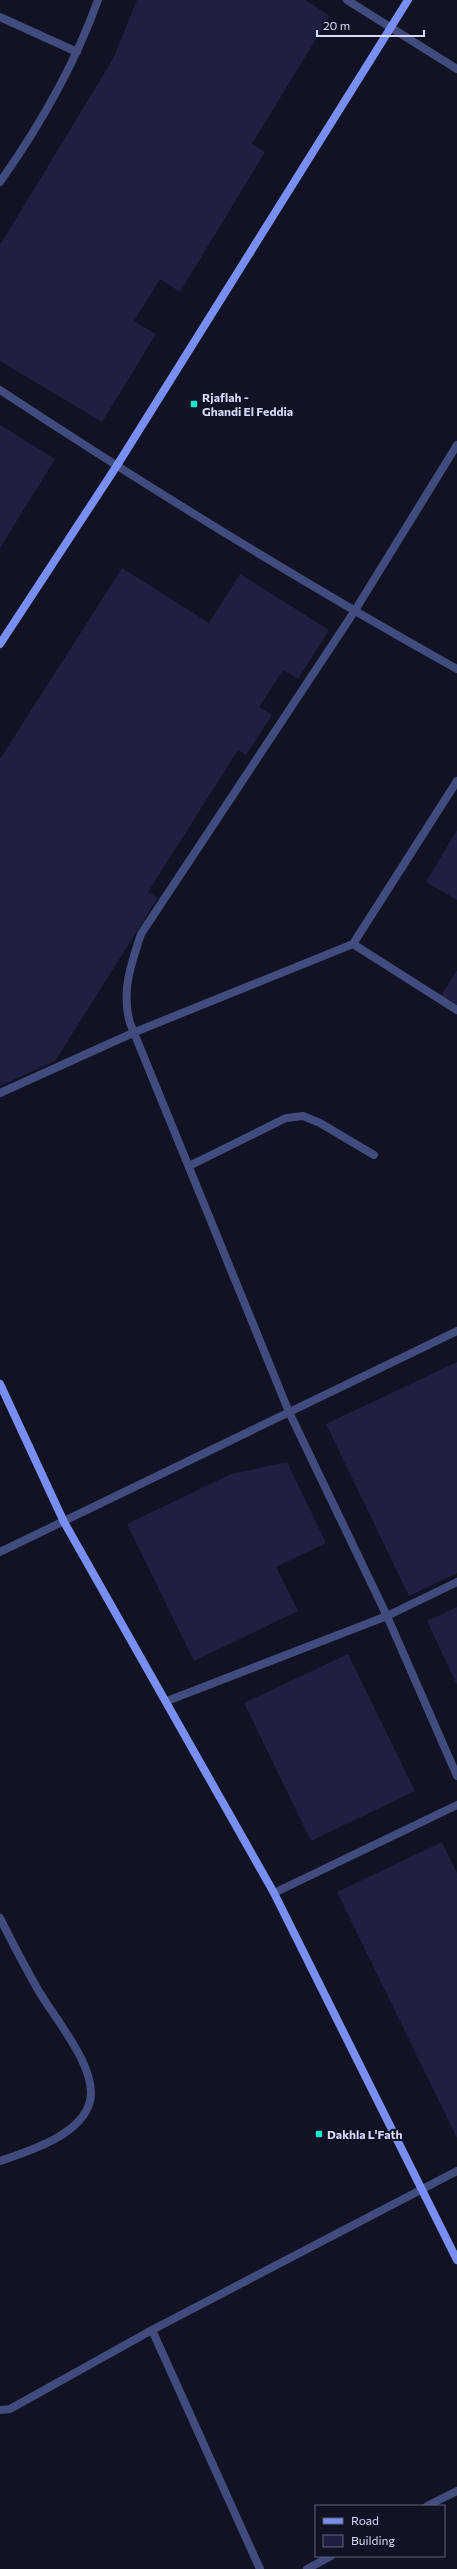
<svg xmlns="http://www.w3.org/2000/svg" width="457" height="2569" font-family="Commissioner,sans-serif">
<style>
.building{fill:#1f1f42}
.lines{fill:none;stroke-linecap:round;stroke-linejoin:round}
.street{stroke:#414b7d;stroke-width:8}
.secondary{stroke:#788ff1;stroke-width:8}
.poi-dot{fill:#18e6cd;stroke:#111223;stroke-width:1.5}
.labels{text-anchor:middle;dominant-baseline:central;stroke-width:4;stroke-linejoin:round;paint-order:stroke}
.poi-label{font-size:12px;font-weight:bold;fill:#d7dbfb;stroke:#111223;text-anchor:start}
</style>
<rect width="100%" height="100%" fill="#111223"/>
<path class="building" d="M137 0H305L330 16 252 144 265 152 180 292 160 279 134 321 156 334 102 422 0 361V245L113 59Z
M0 425 55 459 0 548Z
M122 568 209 623 240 574 329 630 298 679 283 670 259 707 272 715 246 755 238 750 148 892 158 898 55 1061 0 1086V759Z
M457 830V900L426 882Z
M457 970V1005L441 996Z
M457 1362V1573L409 1596 326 1424Z
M287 1462 326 1543 276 1567 298 1611 194 1661 127 1524 231 1474Z
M457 1607V1685L427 1621Z
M348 1654 415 1791 311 1841 244 1703Z
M442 1842 457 1873V2138L337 1892Z"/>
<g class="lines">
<path class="street" d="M347 0 457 69
M0 17 77 52
M0 182C39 127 75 64 98 0
M0 390C149 488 301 582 457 669
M457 445 354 612 141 934C131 964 121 992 130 1023L289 1412 387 1616 457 1776
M457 781 353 944 457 1010
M0 1093 135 1032 353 944
M189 1166 286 1118 303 1116 320 1123 374 1155
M0 1552 457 1331
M167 1701 387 1616 457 1582
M274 1893 457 1805
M0 1918C12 1942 24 1965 37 1988 53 2017 98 2067 90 2101 82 2135 29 2151 0 2161
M152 2330 260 2569
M0 2410 10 2409 152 2330 457 2171
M427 2506 457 2491
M307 2569 331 2556"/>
<path class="secondary" d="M0 644 116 467 408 0
M0 1384 64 1522 274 1893 457 2260"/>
</g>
<g class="poi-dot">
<rect x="190" y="400" width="8" height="8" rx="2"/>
<rect x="315" y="2130" width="8" height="8" rx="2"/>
</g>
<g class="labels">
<g class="poi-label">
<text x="202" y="397">Rjaflah -<tspan x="202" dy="14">Ghandi El Feddia</tspan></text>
<text x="327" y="2134">Dakhla L'Fath</text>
</g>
</g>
<rect x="315" y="2505" width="130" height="52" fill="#111223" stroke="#606279"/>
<rect x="323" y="2518" width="20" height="6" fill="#788ff1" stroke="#606279"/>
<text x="351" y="2525" font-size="12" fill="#d7dbfb">Road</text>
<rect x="323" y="2535" width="20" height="12" fill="#1f1f42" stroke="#606279"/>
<text x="351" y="2545" font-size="12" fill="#d7dbfb">Building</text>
<path d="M317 30v6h107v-6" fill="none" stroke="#d7dbfb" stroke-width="2"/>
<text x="323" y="30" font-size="12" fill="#d7dbfb" stroke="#111223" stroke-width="3" paint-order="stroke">20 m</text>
</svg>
